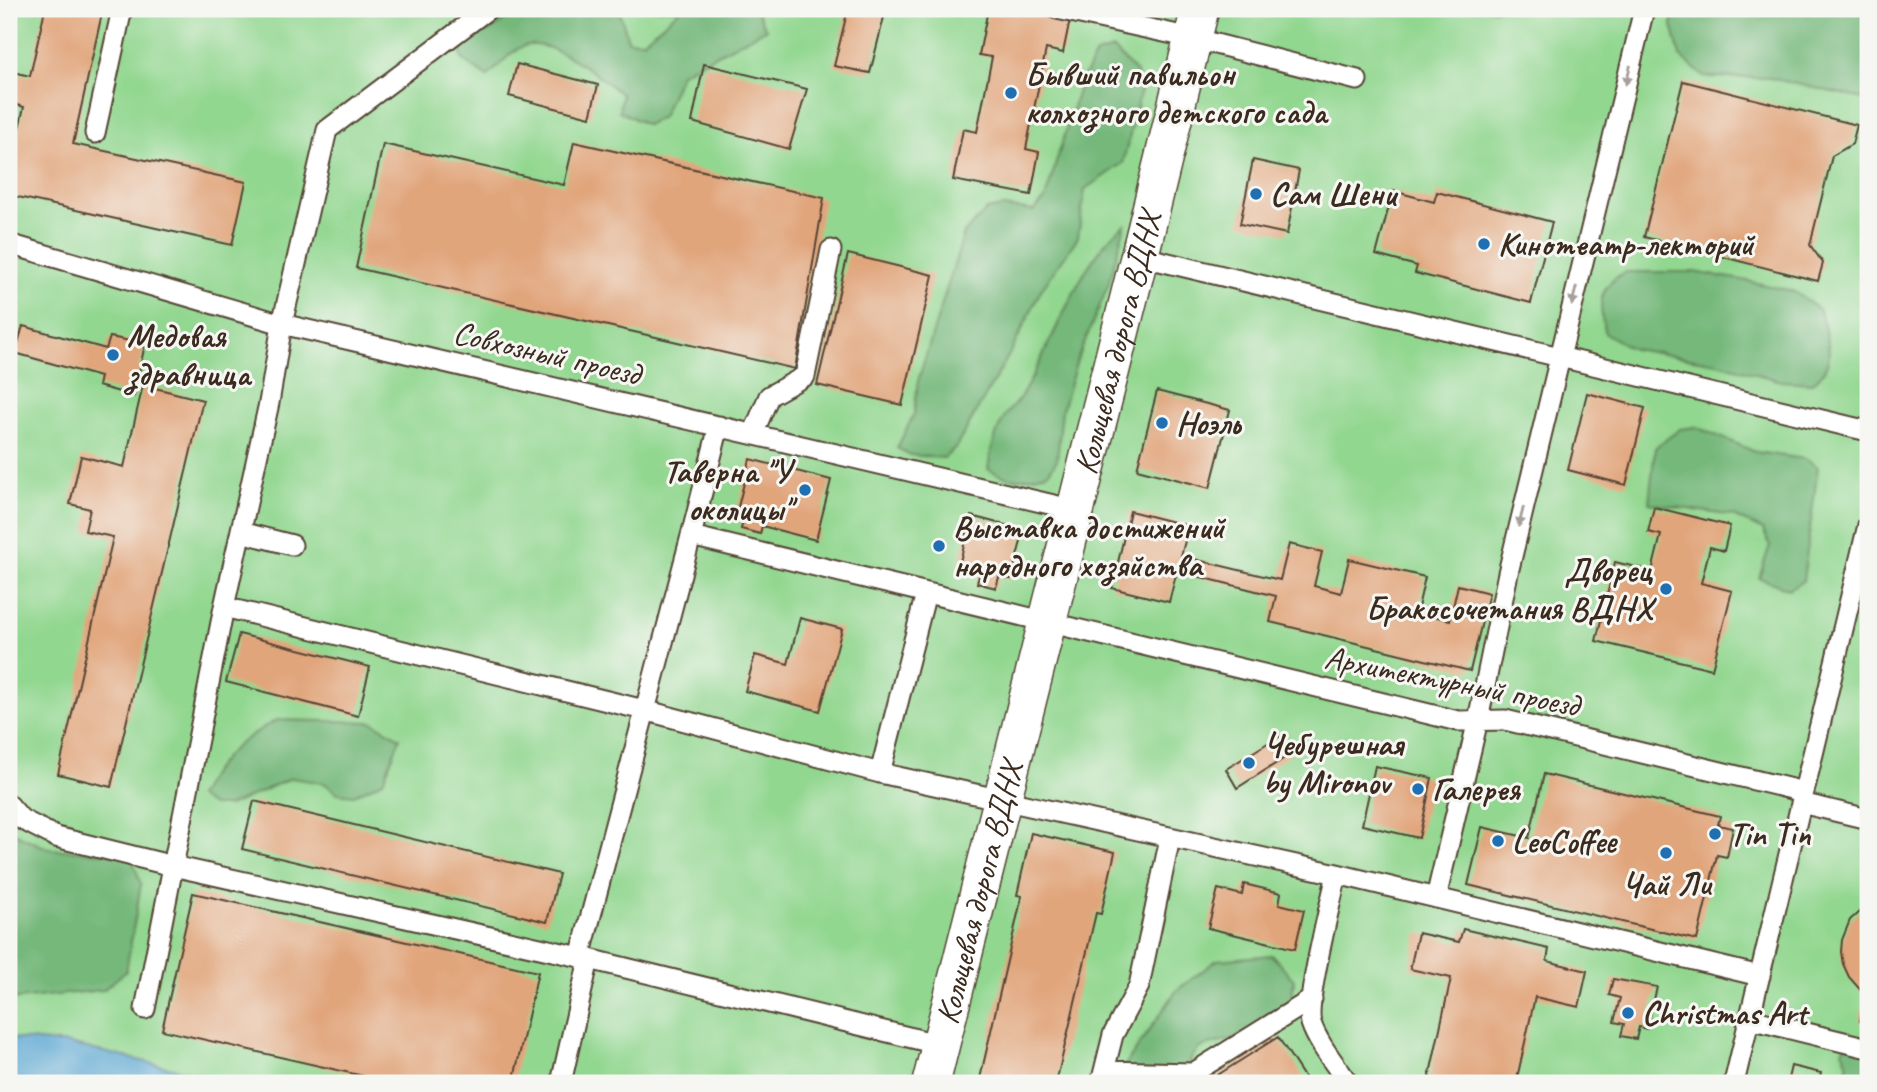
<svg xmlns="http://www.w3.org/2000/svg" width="1877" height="1092" font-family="Caveat,sans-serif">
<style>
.green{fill:#92d790;stroke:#668057;stroke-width:2}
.forest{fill:#75b87a;stroke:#58714c;stroke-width:2}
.water{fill:#59a6d2;stroke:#4a6878;stroke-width:2}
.building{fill:#e1a57c}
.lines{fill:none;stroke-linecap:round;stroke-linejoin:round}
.lane-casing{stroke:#554535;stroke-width:23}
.street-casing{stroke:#554535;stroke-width:40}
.lane{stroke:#fff;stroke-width:19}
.street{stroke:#fff;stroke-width:37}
.oneway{fill:#a79f9a}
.poi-dot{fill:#1f6fb2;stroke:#f6f6f2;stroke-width:2.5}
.labels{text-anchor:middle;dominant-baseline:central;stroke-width:6;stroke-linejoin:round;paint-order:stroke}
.poi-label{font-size:33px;font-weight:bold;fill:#3b2a1e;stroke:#f6f6f2;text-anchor:start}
.street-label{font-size:33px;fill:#3b2a1e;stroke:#f6f6f2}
</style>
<rect width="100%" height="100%" fill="#f6f6f2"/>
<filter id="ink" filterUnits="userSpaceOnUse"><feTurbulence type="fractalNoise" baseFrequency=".0143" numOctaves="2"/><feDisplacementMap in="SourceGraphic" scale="14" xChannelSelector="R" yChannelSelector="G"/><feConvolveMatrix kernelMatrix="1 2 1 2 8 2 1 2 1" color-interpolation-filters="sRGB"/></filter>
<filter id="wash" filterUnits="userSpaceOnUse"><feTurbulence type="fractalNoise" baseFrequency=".00686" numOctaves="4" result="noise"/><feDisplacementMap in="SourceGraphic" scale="28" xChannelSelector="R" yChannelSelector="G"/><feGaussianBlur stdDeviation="1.57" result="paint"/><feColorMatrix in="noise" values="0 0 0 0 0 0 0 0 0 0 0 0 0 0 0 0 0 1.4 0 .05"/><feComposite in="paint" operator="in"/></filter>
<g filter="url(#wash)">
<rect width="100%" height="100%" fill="#e7dfba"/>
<path class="green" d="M9 9H1868V1083H9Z"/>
<path class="forest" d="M520 9H619L628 40 643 41 681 9H755L766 29 681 73 662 117 647 125 619 111 622 95C602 78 551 37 524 46 511 50 498 68 487 77L462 59 459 42 491 30Z
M1672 9H1868V100L1770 78 1704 77 1680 56 1672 25Z
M1113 49 1136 72 1142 86 1123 163 1085 189 1078 237 1041 290 1014 346 956 447 944 458 911 455 897 448 914 414 918 381 964 233 987 210 1002 207 1034 211 1045 199 1080 84 1096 54Z
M1125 225 1108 286 1077 360 1062 410 1057 460 1048 473C1022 479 1012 483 988 469 990 453 994 438 1001 423 1006 412 1017 403 1023 393 1052 347 1082 253 1125 225Z
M1626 272H1693L1743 280 1793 291 1820 310C1826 338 1840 362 1812 383L1781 381 1718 363 1633 349 1605 333C1598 305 1598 285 1626 272Z
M1696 427 1756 452 1805 459 1818 467 1803 581 1789 589 1759 578 1770 545 1763 530 1733 516 1649 503 1655 448 1680 429Z
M277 720 372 722 400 738 383 781 354 795 338 793 324 783 291 778 229 806H212L198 797C219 757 238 741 277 720Z
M9 831 49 849 131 855 141 884 126 971 103 990 9 1000Z
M1272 955 1294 980C1292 1025 1257 1032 1221 1042 1214 1044 1204 1045 1199 1049 1189 1057 1186 1072 1182 1083H1113L1177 990 1217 960Z
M1854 1035 1868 1041V1083H1839L1848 1064 1842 1050Z"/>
<path class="water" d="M9 1038 69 1044 237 1083H9Z"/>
<g id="blocks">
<path class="building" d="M45 9H103L73 144 246 182 232 245 9 195V126L19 128 24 107 9 103V71L30 76Z
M848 9H886L870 73 834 66Z
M988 9H1018L1070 19 1063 53 1046 49 1026 149 1039 152 1031 195 953 180 963 129 977 132 992 57 979 55Z
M517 64 598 85 590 117 509 96Z
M704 64 807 89 789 149 692 122Z
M1683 81 1857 125 1852 144 1832 156 1810 245 1823 263 1818 281 1644 237Z
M574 142 824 198 795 369 356 268 383 144 564 185Z
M1253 160 1299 170 1287 234 1240 224Z
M1393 191 1434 202 1437 192 1552 222 1531 303 1415 273 1417 266 1376 255Z
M848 254 933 275 902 405 817 385Z
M23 326 106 349 110 337 145 344 134 396 98 386 100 377 15 353Z
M143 385 203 400 111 787 58 774 113 537 85 531 90 509 70 504 81 456 124 467Z
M1157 391 1230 410 1210 488 1137 469Z
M1587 393 1645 408 1626 485 1568 470Z
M750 459 831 480 816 540 762 526 760 534 741 529 743 521 735 519Z
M1654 507 1730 526 1724 551 1710 547 1701 583 1732 591 1712 669 1596 641 1615 562 1652 571 1661 535 1648 532Z
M1130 511 1189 526 1181 556 1280 580 1289 544 1322 552 1314 586 1341 593 1349 559 1425 577 1417 612 1450 620 1458 585 1489 593 1470 671 1270 622 1276 596 1177 571 1169 602 1112 588Z
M971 516 1024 530 1011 579 999 577 996 588 977 583 980 572 959 566Z
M800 618 842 629 820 711 745 691 755 655 788 664Z
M239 634 370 667 358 716 226 682Z
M1279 736 1291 754 1237 788 1226 769Z
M1375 766 1432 778 1419 838 1362 825Z
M1544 774 1720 816 1718 825 1733 828 1727 857 1717 855 1697 940 1468 885 1482 827 1529 838Z
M254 801 559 874 547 922 242 849Z
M1031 833 1115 852 1101 914 1096 913 1056 1083H979L1022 896 1017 895Z
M1244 884 1281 893 1279 904 1304 910 1295 949 1208 928 1218 889 1242 895Z
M193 893 538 972 513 1083H394L162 1030Z
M1868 904V1023L1860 1021 1865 995 1849 977 1843 964 1841 952 1842 940 1850 920Z
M1463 929 1549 949 1547 961 1587 971 1579 1007 1535 997 1516 1083H1428L1451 978 1410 969 1418 933 1459 942Z
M1613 979 1657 987 1647 1029 1639 1027 1636 1039 1621 1036 1624 1024 1614 1022 1620 998 1609 995Z
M1278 1037 1306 1080 1301 1083H1209L1208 1081Z
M1791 1066 1821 1073 1819 1083H1787Z"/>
</g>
</g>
<g filter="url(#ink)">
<use href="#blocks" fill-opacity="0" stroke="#554535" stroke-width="2"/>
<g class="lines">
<g class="lane-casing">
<path id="lane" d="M1057 9 1192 38 1357 80
M95 133 122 9
M9 244 282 324 1075 510
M1139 256 1868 431
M719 426 691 536 1458 721 1505 720 1804 792
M753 434 769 396 805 376 831 250
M241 532 292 545
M224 607 644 710 880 773 1337 874 1760 976
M880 773 926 593
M1801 803 1868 819
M9 805 21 819 56 837 173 866 589 959 941 1045
M1337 874C1331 902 1305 1002 1311 1023 1318 1044 1336 1065 1348 1083
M1436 898 1478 720 1508 573 1644 9
M580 957 691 536
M145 1009 224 607 269 403 282 324 327 130 488 9
M1750 1019 1868 1048
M1104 1071 1193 1073 1312 999
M561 1083 589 959
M1101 1083 1113 1035 1139 986 1170 838
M1734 1083 1868 525"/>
</g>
<g class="street-casing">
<g id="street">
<path id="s1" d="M931 1083 1146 230 1200 9"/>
</g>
</g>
<use href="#lane" class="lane"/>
<use href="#street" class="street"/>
</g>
<defs><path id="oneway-solid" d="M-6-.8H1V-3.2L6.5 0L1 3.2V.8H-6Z" transform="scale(1.75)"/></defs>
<g class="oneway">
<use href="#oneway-solid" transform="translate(1628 75) rotate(104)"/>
<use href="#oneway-solid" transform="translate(1574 296) rotate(104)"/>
<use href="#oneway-solid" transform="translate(1521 517) rotate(104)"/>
</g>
</g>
<g class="poi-dot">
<circle cx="1011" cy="93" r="7"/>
<circle cx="1256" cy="194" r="7"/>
<circle cx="1484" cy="244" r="7"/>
<circle cx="113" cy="355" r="7"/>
<circle cx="1162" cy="423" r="7"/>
<circle cx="805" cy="490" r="7"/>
<circle cx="939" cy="546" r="7"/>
<circle cx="1666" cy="589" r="7"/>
<circle cx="1249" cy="763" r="7"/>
<circle cx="1418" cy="789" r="7"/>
<circle cx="1715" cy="834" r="7"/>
<circle cx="1498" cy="841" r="7"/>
<circle cx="1666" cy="853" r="7"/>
<circle cx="1628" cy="1013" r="7"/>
</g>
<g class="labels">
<g class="poi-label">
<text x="1025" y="74">Бывший павильон<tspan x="1025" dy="38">колхозного детского сада</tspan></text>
<text x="1270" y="194">Сам Шени</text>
<text x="1498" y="244">Кинотеатр-лекторий</text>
<text x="127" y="336">Медовая<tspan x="127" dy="38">здравница</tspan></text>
<text x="1176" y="423">Ноэль</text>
<text x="791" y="471" text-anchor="end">Таверна "У<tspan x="791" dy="38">околицы"</tspan></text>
<text x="953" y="527">Выставка достижений<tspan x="953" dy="38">народного хозяйства</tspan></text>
<text x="1652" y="570" text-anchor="end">Дворец<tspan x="1652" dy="38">Бракосочетания ВДНХ</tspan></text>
<text x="1263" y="744">Чебурешная<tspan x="1263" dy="38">by Mironov</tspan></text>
<text x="1432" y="789">Галерея</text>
<text x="1729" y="834">Tin Tin</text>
<text x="1512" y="841">LeoCoffee</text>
<text x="1666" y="884" text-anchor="middle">Чай Ли</text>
<text x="1642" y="1013">Christmas Art</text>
</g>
<g class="street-label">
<text stroke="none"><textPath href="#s1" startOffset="763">Кольцевая дорога ВДНХ</textPath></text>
<text transform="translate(547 353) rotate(13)">Совхозный проезд</text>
<text transform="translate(1452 681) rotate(11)">Архитектурный проезд</text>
<text stroke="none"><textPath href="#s1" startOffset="196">Кольцевая дорога ВДНХ</textPath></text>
</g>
</g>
<rect width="1877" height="1092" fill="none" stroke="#f6f6f2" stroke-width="35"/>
</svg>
